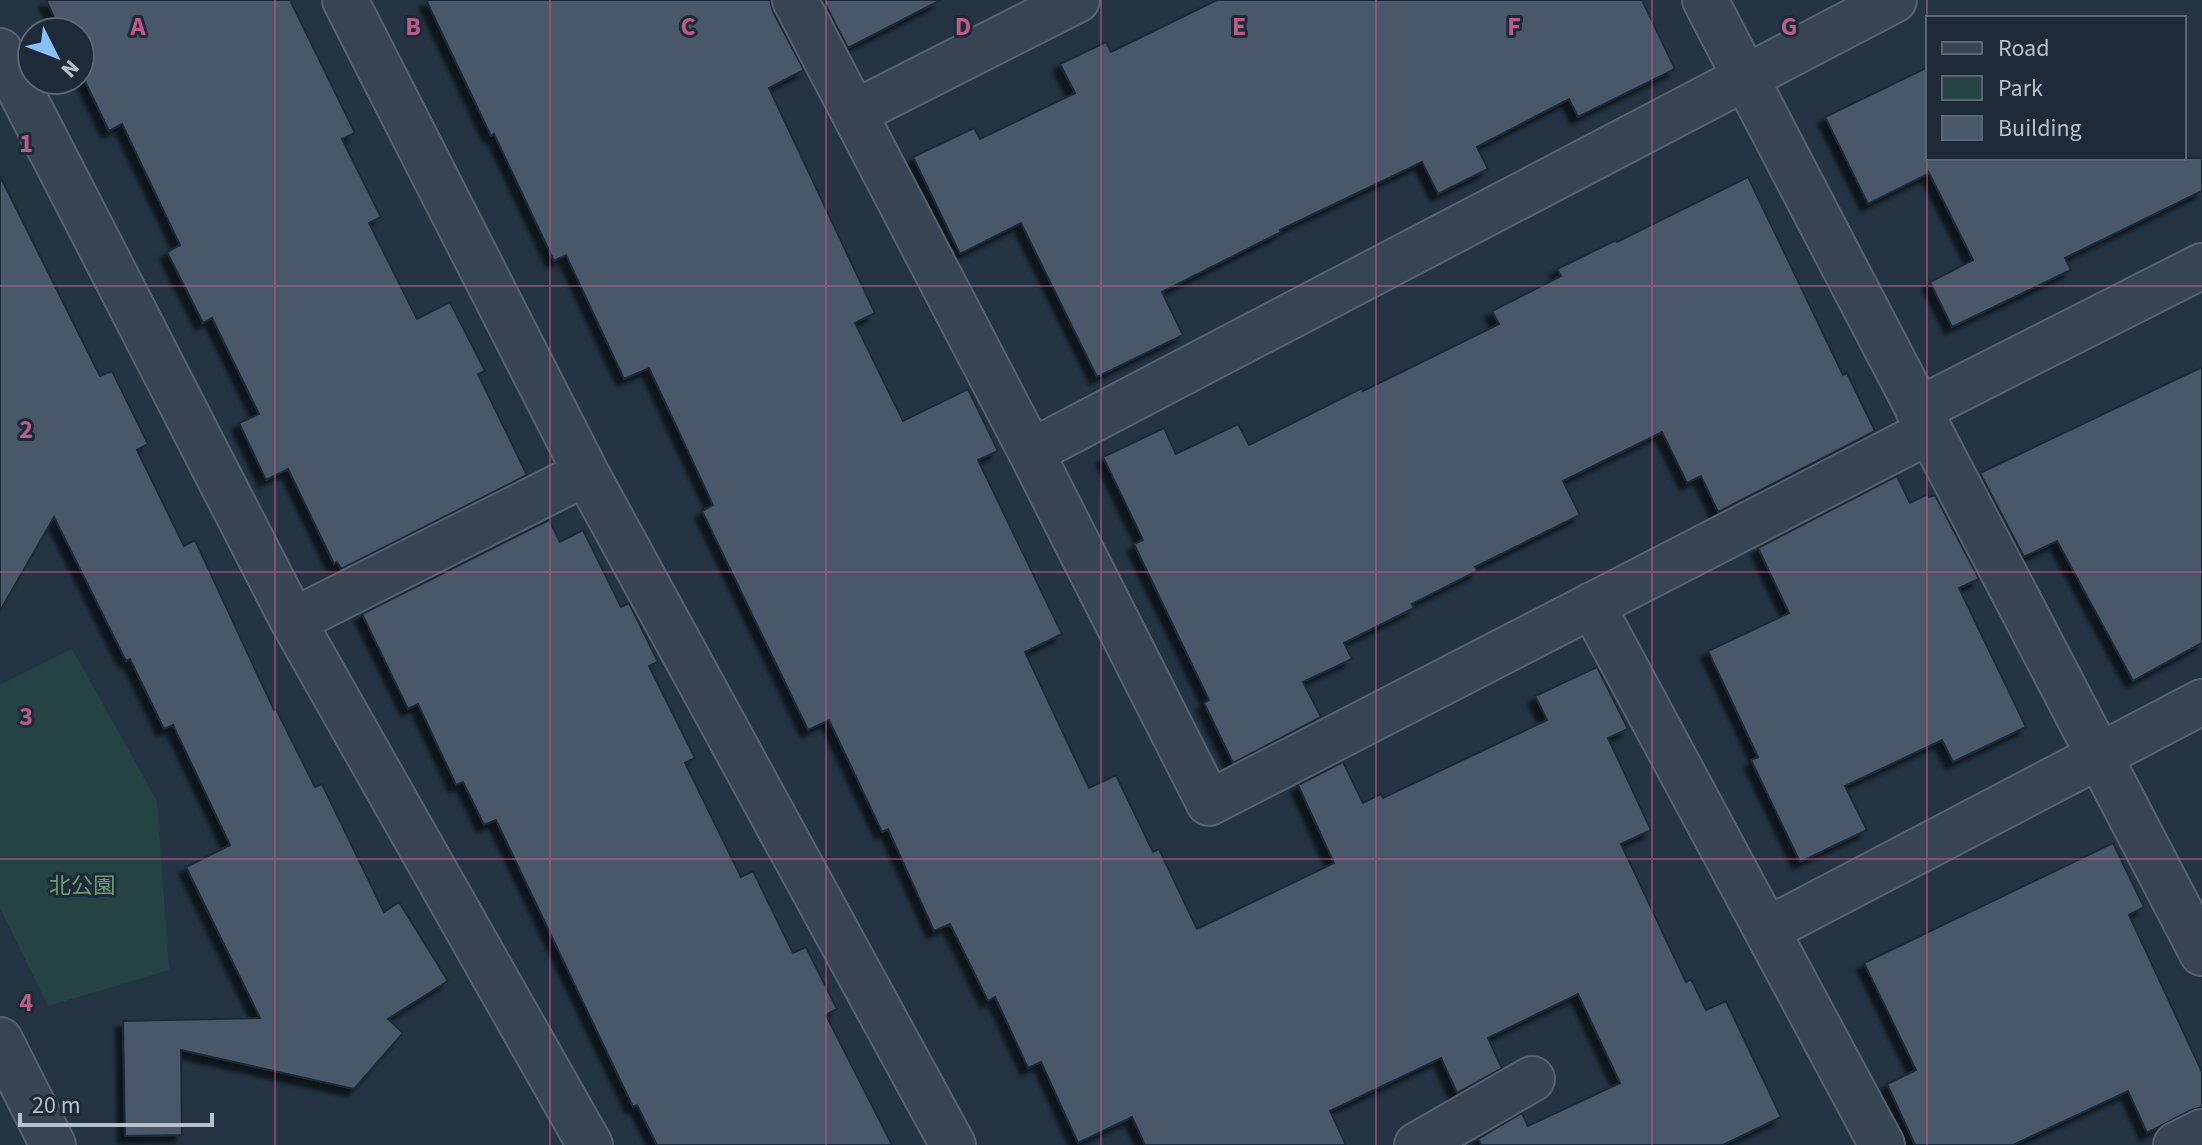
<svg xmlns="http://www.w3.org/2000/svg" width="2202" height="1145" font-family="'Source Sans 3','Noto Sans JP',sans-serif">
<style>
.green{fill:#264343}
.building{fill:#485869;stroke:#1f2c39;stroke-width:2;filter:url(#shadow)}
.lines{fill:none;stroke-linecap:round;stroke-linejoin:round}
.minor-casing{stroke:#56636f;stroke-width:48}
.minor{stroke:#384552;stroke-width:44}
.grid{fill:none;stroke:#bd5b88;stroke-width:2;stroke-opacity:0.55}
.labels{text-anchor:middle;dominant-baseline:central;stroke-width:6;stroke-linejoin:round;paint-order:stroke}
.park-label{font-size:22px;fill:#6b9f72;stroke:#1d2a37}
.grid-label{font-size:26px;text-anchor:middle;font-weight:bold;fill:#bd5b88;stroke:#1d2a37;stroke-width:6;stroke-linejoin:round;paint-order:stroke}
</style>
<defs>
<filter id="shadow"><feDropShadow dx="-7" dy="7" stdDeviation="2" flood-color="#0009"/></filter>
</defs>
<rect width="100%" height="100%" fill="#243442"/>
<path class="green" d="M72 649 157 801 169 970 48 1006 0 908V685Z"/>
<path class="building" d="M46 0H290L355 133 342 139 381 217 369 223 417 319 450 302 485 371 478 374 527 475 341 569 337 562 334 564 288 469 266 480 239 423 259 414 212 318 203 323 167 252 180 245 122 124 109 131 80 71V32H61Z
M426 0H770L773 12 804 70 769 88 875 313 855 323 903 421 968 389 998 451 978 460 1062 634 1025 652 1089 788 1116 775 1153 852 1159 849 1197 929 1334 863 1298 785 1343 762 1363 803 1381 794 1383 798 1547 720 1535 696 1597 667 1628 729 1608 738 1651 830 1621 844 1686 982 1691 979 1706 1010 1726 1001 1781 1117 1723 1145H1481L1478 1139 1522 1113 1528 1126 1620 1083 1578 994 1488 1038 1502 1068 1457 1093 1441 1058 1330 1111 1346 1145H1145L1132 1117 1078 1143 1041 1062 1028 1068 995 997 988 1001 950 924 934 931 888 829 882 832 829 720 808 730 702 511 713 505 649 368 624 379 566 255 554 261 494 134 491 136Z
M823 0H941L848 48Z
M1217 0H1642L1675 69 1578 117 1569 99 1477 147 1488 169 1438 194 1422 162 1280 230 1281 232 1162 292 1183 335 1097 377 1021 223 960 254 913 157 974 128 980 139 1075 93 1060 64 1106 42 1111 52Z
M1928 67V158H2202V191L2065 258 2071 270 1952 327 1930 282 1973 260 1928 171V174L1868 204 1825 117Z
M0 176 100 376 112 371 148 444 137 450 184 546 195 540 274 710 276 709 315 787 322 784 384 912 399 902 448 981 388 1019 403 1033 354 1089 181 1050 182 1135 125 1136 123 1021 260 1018 186 867 230 845 173 725 164 729 130 659 126 661 54 517 0 611Z
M1748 177 1843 375 1847 373 1875 431 1718 512 1701 476 1687 483 1662 432 1563 481 1580 515 1475 567 1477 571 1412 604 1414 608 1344 643 1352 659 1303 682 1321 717 1233 763 1204 703 1209 700 1134 544 1143 540 1103 457 1164 428 1176 454 1238 424 1249 445 1362 388 1363 391 1499 324 1492 311 1561 276 1557 269 1616 240 1617 242Z
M2202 367V643L2133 681 2057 541 2024 557 1980 473Z
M1897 476 1910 503 1928 494 1929 497 1935 495 1979 579 1959 588 2026 727 1953 762 1942 740 1845 786 1867 830 1800 862 1751 760 1758 757 1708 651 1789 613 1758 548Z
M549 520 560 542 583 530 621 607 629 603 658 662 649 666 695 758 685 763 741 877 753 871 793 953 806 947 837 1009 826 1015 892 1145H657L637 1105 633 1107 496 820 484 825 463 782 456 785 418 704 408 709 362 614Z
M2113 843 2144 907 2129 915 2202 1072V1107L2191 1110 2147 1133 2128 1091 2013 1145H1915L1887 1084 1916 1070 1864 963Z"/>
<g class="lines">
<g class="minor-casing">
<path id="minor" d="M345 0 586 473 953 1145
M795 0 1031 452 1209 803 1930 431
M1705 0 2202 953
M0 51 293 621 590 1145
M854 113 1077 0
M1918 410 2202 266
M1031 452 1894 0
M1592 605 1882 1145
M293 621 586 473
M1767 930 2202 702
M0 1040 53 1145
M1417 1145 1532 1079
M2176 1145 2202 1132"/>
</g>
<use href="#minor" class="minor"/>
</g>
<path class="grid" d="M275 0V1145M550 0V1145M826 0V1145M1101 0V1145M1376 0V1145M1652 0V1145M1927 0V1145M0 286H2202M0 572H2202M0 859H2202"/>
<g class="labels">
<g class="park-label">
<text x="82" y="886">北公園</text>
</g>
</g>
<g class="grid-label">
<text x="138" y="35">A</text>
<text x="413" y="35">B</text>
<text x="688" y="35">C</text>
<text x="963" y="35">D</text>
<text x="1239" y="35">E</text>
<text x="1514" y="35">F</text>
<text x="1789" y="35">G</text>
<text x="26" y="152">1</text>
<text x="26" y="438">2</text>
<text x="26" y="725">3</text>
<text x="26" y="1011">4</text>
</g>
<rect x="1926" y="16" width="260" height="144" fill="#1d2a37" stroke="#5a6673" stroke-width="2"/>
<rect x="1942" y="42" width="40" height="12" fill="#384552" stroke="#5a6673" stroke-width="2"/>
<text x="1998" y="56" font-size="24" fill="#b5c0cc">Road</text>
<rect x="1942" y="76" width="40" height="24" fill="#264343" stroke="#5a6673" stroke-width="2"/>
<text x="1998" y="96" font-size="24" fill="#b5c0cc">Park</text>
<rect x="1942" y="116" width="40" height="24" fill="#485869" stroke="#5a6673" stroke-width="2"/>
<text x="1998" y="136" font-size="24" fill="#b5c0cc">Building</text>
<g transform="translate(56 56) rotate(132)"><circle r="38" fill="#1d2a37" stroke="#5a6673" stroke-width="2"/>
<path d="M0-6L14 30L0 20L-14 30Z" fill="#88c0ff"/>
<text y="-12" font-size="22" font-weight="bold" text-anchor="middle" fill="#b5c0cc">N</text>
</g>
<path d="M20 1113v12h192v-12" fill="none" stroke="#b5c0cc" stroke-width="4"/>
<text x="32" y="1113" font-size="24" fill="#b5c0cc" stroke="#1d2a37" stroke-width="6" paint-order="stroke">20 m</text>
</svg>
